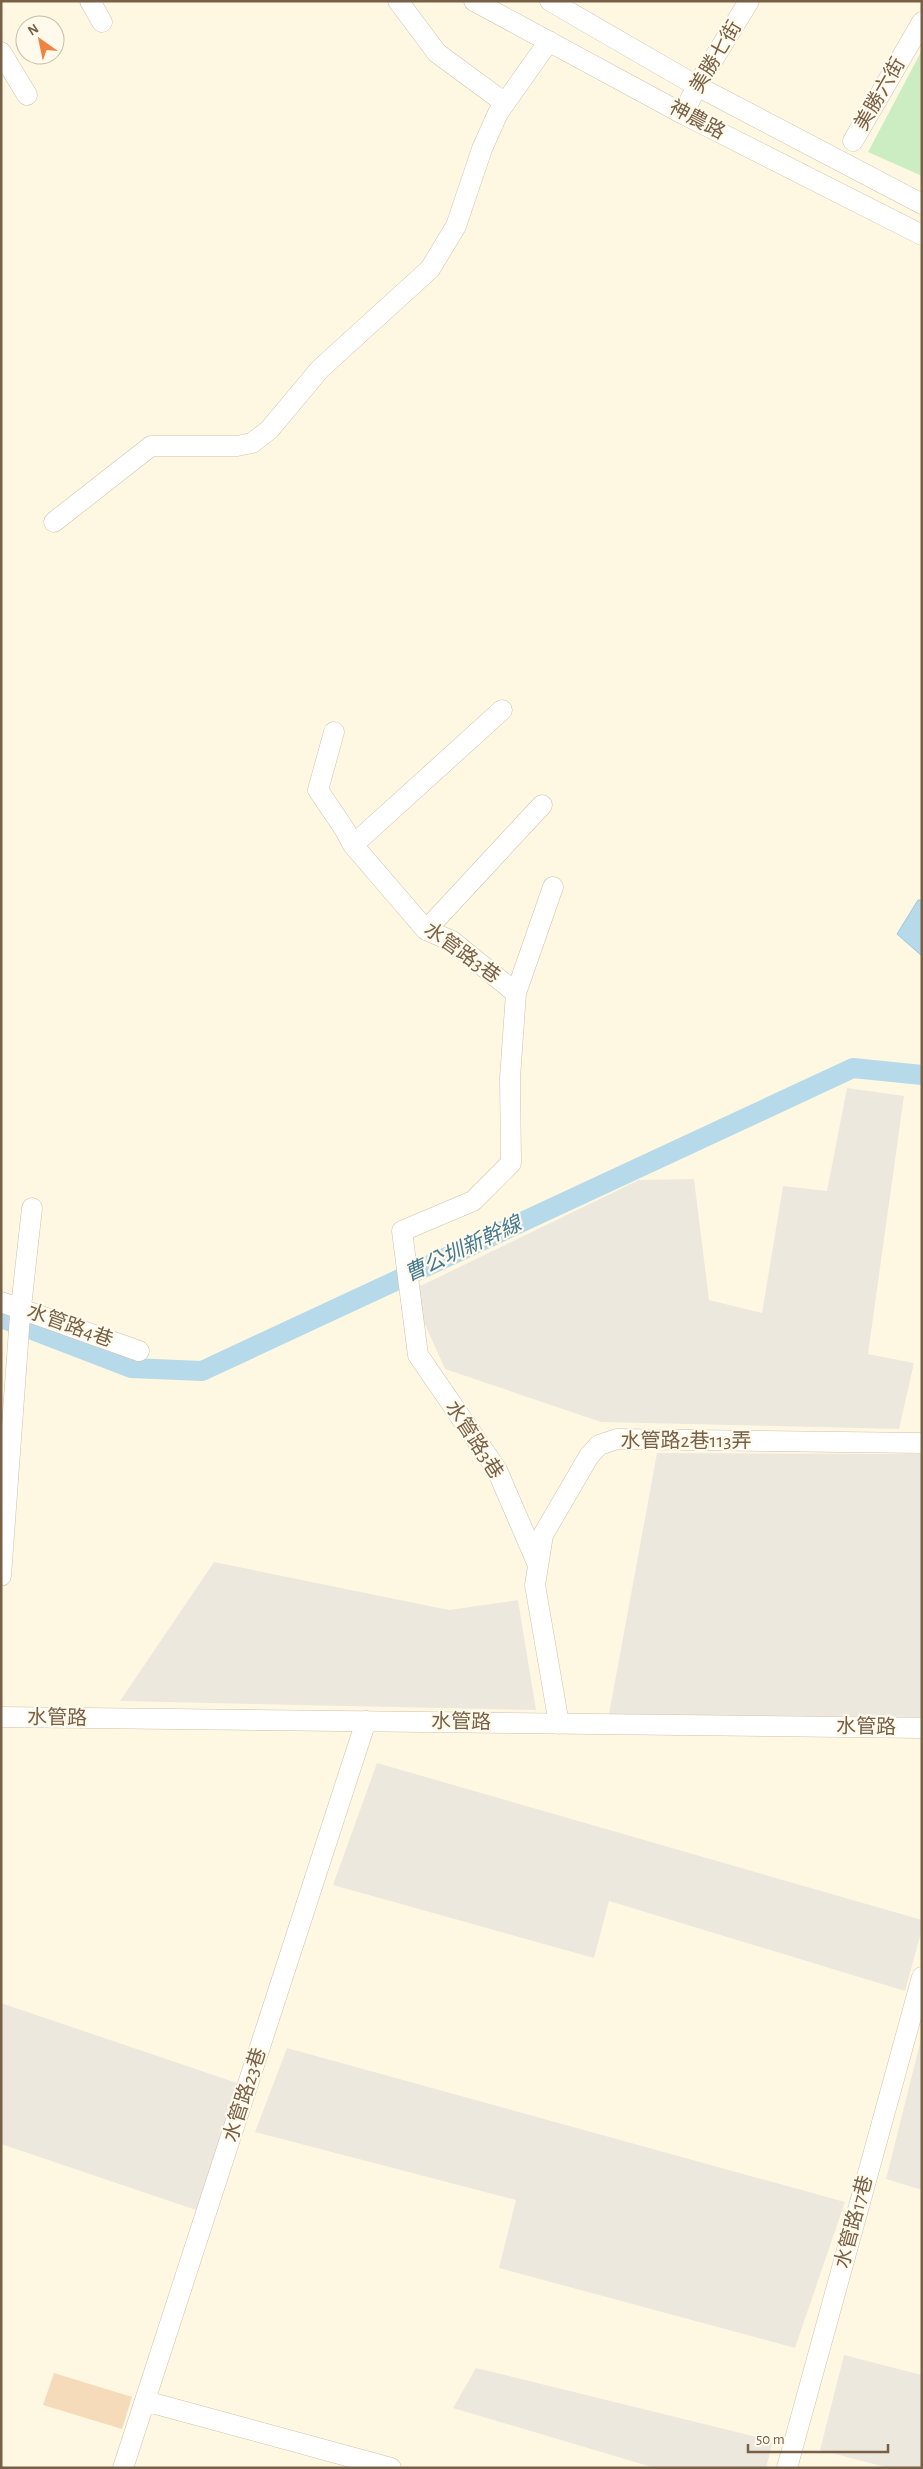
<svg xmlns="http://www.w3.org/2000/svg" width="923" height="2469" font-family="'Alegreya Sans','Noto Sans TC',sans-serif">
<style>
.industrial{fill:#ede8de}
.green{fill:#cbedc1}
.water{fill:#b6dae9;stroke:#9cc7dc}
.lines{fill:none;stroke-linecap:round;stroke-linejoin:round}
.canal{stroke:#b6dae9;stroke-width:20}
.building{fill:#f5dbb9}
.minor-casing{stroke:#d0c0a9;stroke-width:21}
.minor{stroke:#fff;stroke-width:20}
.labels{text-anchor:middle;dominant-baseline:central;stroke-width:4.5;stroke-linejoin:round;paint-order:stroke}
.street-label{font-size:20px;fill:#786047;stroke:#fffaeb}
.water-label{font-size:21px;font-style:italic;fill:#427994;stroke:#fffaeb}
</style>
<rect width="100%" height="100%" fill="#fef8e3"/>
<path class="industrial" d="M847 1088 904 1096 868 1354 914 1363 899 1429 601 1422 445 1369 410 1291 639 1180 694 1179 709 1300 762 1313 783 1186 827 1191Z
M657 1453 922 1454V1717L609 1714Z
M214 1562 449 1610 518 1600 536 1710 120 1701Z
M377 1763 922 1920V1929L905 1991 609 1901 594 1958 333 1885Z
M1 2003 243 2085 199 2211 1 2144Z
M922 2035V2190L886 2179Z
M287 2048 845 2202 795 2348 499 2268 516 2200 255 2132Z
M844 2355 922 2375V2468H889L820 2450Z
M476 2368 773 2441 766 2468H655L453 2408Z"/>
<path class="green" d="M922 50V176L868 152Z"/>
<path class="water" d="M918 900H922V956L897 934Z"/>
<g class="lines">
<path class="canal" d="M1 1318 131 1368 202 1371 853 1068 922 1075"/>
</g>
<path class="building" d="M54 2373 132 2397 122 2429 43 2405Z"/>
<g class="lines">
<g class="minor-casing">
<path id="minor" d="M90 1 102 22
M398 1 437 53 505 103
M474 1 683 114 922 235
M550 1 697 86 922 204
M1 52 27 95
M683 114 697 86 749 1
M853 141 922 22
M54 522 151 446H237L252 443 269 430 320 369 430 269 456 226 482 149 498 113 549 41
M334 732 318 790 345 830 353 845 426 930 452 941 516 993 510 1078 511 1163 473 1201 402 1231 418 1355 497 1470 538 1565
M353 845 502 710
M426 930 542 805
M516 993 553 887
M1 1302 139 1351
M1 1576 20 1316 32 1208
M1 1717 922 1728
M559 1724 535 1585 543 1535 589 1456 599 1445 617 1439 922 1443
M145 2401 391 2468
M123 2468 366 1721
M787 2468 922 1977"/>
</g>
<use href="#minor" class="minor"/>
</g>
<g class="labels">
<g class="street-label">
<text transform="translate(716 57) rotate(-59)">美勝七街</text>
<text transform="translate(880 94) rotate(-60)">美勝六街</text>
<text transform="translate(697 120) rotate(28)">神農路</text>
<text transform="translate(462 953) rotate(36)">水管路3巷</text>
<text transform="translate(70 1326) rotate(20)">水管路4巷</text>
<text transform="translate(474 1440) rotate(57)">水管路3巷</text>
<text x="686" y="1441">水管路2巷113弄</text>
<text transform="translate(57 1718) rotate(1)">水管路</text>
<text transform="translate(461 1722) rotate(1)">水管路</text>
<text transform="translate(866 1727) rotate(1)">水管路</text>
<text transform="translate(245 2095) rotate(-72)">水管路23巷</text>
<text transform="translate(854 2222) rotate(-75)">水管路17巷</text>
</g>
<g class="water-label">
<text transform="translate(463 1249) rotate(-25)">曹公圳新幹線</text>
</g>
</g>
<rect width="923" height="2469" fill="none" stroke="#786047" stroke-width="5"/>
<g transform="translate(40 40) rotate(327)"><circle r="24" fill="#fffaeb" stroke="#c9bca9"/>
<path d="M0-4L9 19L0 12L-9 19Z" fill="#f18340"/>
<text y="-8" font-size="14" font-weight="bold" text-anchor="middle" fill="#786047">N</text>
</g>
<path d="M748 2444v8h140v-8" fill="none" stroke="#786047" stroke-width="2.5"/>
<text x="756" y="2444" font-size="15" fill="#786047" stroke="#fffaeb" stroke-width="4" paint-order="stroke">50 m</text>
</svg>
